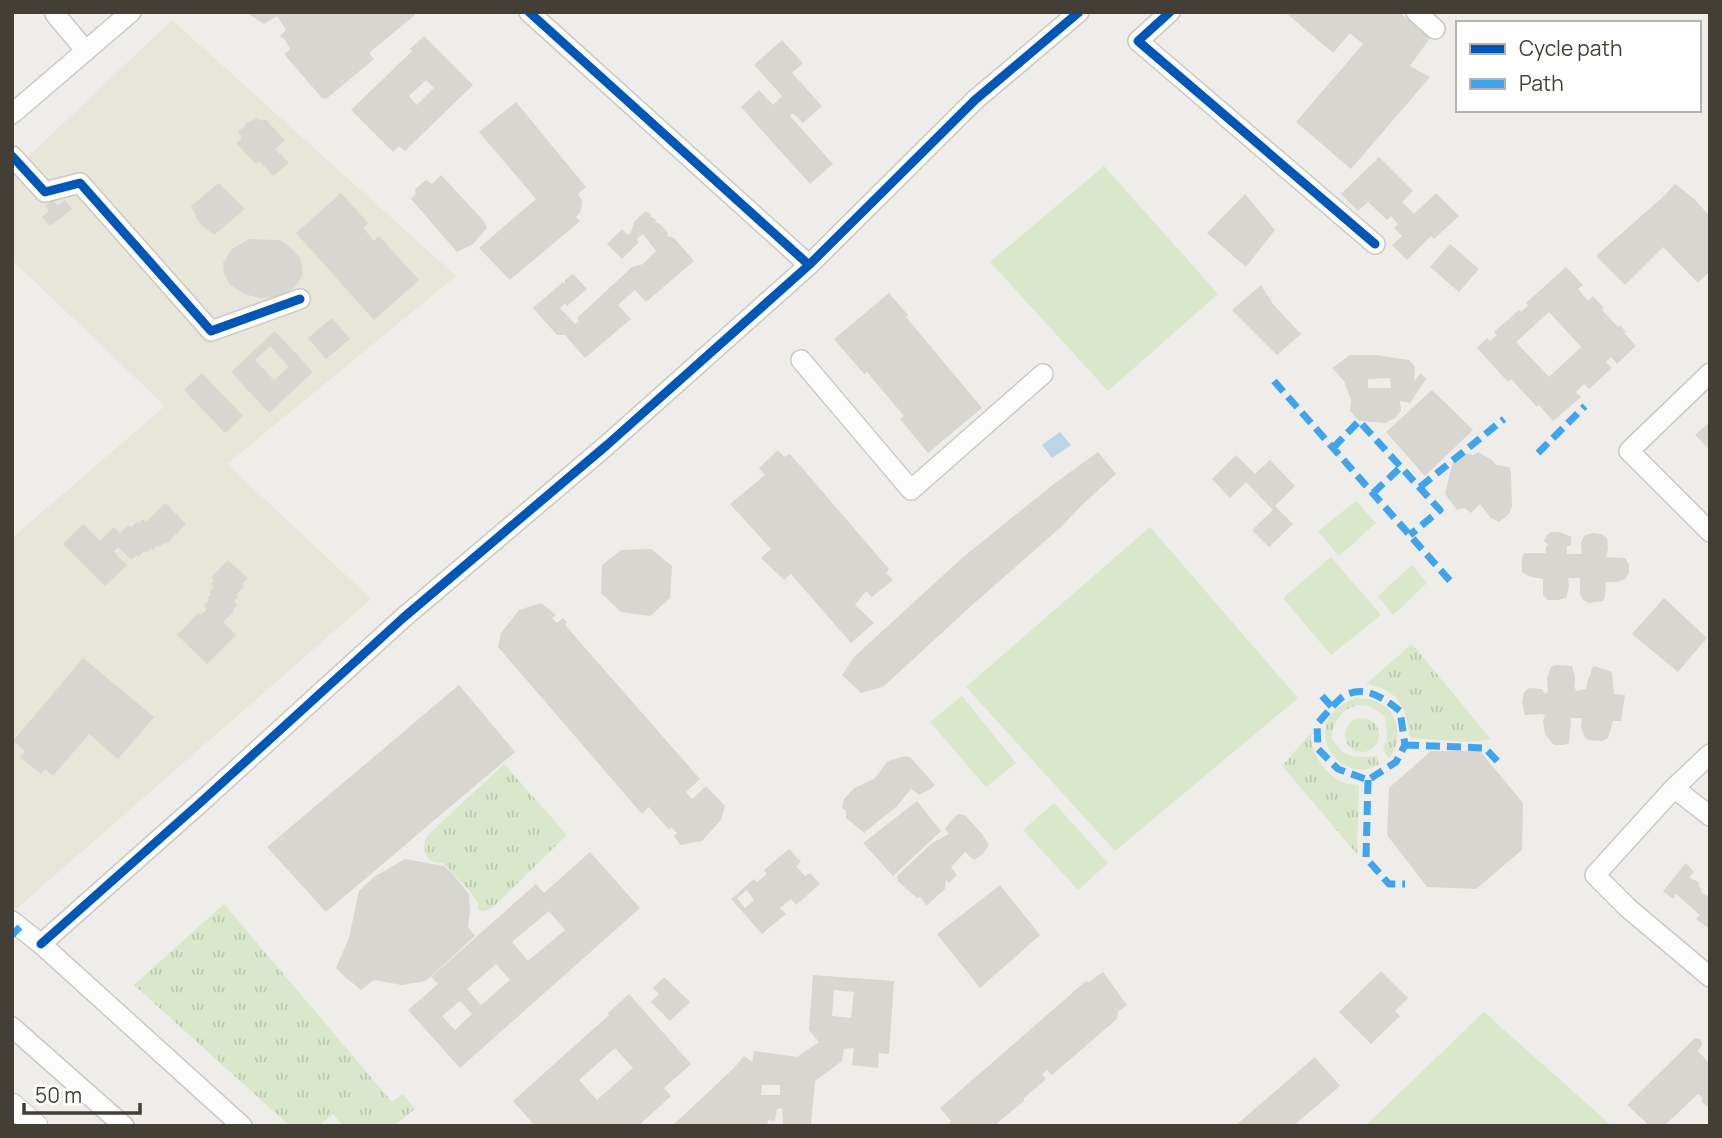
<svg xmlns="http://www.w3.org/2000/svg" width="1722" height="1138" font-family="Manrope,sans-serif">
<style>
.education{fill:#e8e5d9}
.grass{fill:url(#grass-tufts)}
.pitch{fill:#dae7cb}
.water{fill:#bcd4e8}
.building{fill:#d7d6d1;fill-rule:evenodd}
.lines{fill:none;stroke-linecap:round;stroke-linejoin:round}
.minor-casing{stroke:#cac9c5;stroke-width:22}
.tertiary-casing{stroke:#cac9c5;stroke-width:25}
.minor{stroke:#fcfcfc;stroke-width:19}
.tertiary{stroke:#fcfcfc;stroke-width:23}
.quiet{stroke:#3fa4eb;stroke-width:7;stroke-dasharray:14 7;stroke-linecap:butt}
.cycleway-casing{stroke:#fff;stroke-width:13}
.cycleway{stroke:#0057b8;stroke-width:9}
</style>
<defs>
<pattern id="grass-tufts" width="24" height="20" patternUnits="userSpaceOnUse" patternTransform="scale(1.75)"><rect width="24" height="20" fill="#dae7cb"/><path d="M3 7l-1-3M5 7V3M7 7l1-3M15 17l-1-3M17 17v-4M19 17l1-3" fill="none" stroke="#bcc7af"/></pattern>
</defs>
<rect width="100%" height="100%" fill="#eeede9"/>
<path class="education" d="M172 20 456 276 227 464 371 599 16 909 12 905V538L165 406 12 260V172Z"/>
<path class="grass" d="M1412 644 1489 737 1491 739 1468 742 1410 738C1405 706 1401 691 1366 684Z
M1355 698C1367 698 1378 700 1387 708 1401 721 1400 745 1389 759L1383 749 1387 739 1385 717C1381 714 1376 709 1371 707 1348 699 1334 718 1331 738 1345 758 1353 758 1377 756L1379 765C1335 787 1296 721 1355 698Z
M1345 735a17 17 0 1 1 34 0a17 17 0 1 1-34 0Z
M1311 733C1309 751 1325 775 1343 782 1348 784 1354 784 1359 785L1357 854 1282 766Z
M504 764 567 835 493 907C487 911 484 912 478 909 478 907 479 905 478 903 477 898 449 868 443 863 425 864 422 851 426 837Z
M224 904 392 1102 403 1094 415 1109 394 1126H343L333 1114 318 1126H290L134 985Z"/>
<path class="pitch" d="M1104 166 1218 294 1108 391 990 262Z
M1356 501 1376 523 1339 556 1318 531Z
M1150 527 1298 698 1115 851 966 687Z
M1331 557 1381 615 1331 655 1283 598Z
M1412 565 1427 583 1393 615 1378 596Z
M962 696 1016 763 986 787 930 722Z
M1054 803 1108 863 1078 890 1023 830Z
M1484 1012 1612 1126H1365Z"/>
<path class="water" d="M1060 432 1071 445 1052 458 1042 445Z"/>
<path class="building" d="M254 12H413L415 15 369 53 374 59 326 99 322 98 284 54 290 49 285 40 280 36 286 30 277 16 264 24 250 15Z
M1285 12H1399L1430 38 1410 66 1430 77 1351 169 1296 122 1363 44 1350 33 1333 53Z
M424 36 473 85 405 151 399 146 393 152 351 110 412 51 410 49ZM426 80 434 88 417 105 409 96Z
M782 40 803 63 792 73 822 106 803 123 793 113 790 116 833 164 810 184 741 107 759 90 773 105 782 96 754 65Z
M516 102 586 187 578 194 582 200 581 211 576 217 580 221 510 280 479 248 536 199 479 132Z
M257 118 262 121 265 119 285 140 275 149 289 163 274 176 259 161 256 164 236 143 242 138 238 132 247 123Z
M1379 157 1413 191 1402 202 1414 214 1436 193 1459 216 1434 239 1431 236 1407 260 1392 245 1402 236 1394 228 1398 224 1391 216 1387 220 1368 202 1358 211 1341 194Z
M441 175 483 220 487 228 473 244 457 252 411 199 416 194 415 189 426 180 432 184Z
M219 183 245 209 214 235 199 223 191 206Z
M1675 184 1693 198 1710 216V271L1698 283 1663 247 1625 285 1596 256 1665 195Z
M341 193 368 223 363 228 374 241 379 236 419 280 374 320 296 233Z
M1245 194 1275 230 1246 267 1207 233Z
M53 200 58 206 65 200 72 209 50 226 42 217 49 211 45 206Z
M645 211 652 215 650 216 656 220 655 222 660 224 668 233 667 236 674 238 694 261 646 302 635 290 618 305 631 319 585 358 565 335H557L533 308 563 282 565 284V280L573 274 587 289 567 306 565 303 560 308 575 324 579 321 577 318 632 267 643 264 656 251 643 234 636 239 639 242 622 259 607 244 622 229 628 235 631 232 634 222Z
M249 239 280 240 292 249 300 258 302 268V276L298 283 290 291 279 297 262 298 247 295 230 285 224 274 223 263 232 249Z
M1450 244 1479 269 1459 292 1430 267Z
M1566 267 1583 285 1578 289 1588 301 1593 296 1604 308 1602 310 1618 327 1620 325 1626 332 1624 333 1636 346 1617 364 1611 357 1606 362 1612 368 1589 389 1584 384 1576 392 1581 397 1553 421 1539 405 1537 407 1511 379 1508 382 1477 348 1487 338 1490 341 1497 335 1494 332 1519 310 1521 312 1528 305 1526 303ZM1549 312 1581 347 1549 377 1516 342Z
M1261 285 1273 304 1301 334 1277 355 1232 310Z
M889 293 908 315 906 317 982 408 928 453 900 419 904 416 867 372 864 374 834 339Z
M332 318 350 339 326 359 308 338Z
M275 331 313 372 269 413 231 372ZM270 346 289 367 274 380 255 360Z
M1350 355H1376L1409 360 1415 367 1414 381 1421 373 1426 379 1410 403 1400 401 1401 411 1395 418 1385 423 1359 421 1350 411 1351 400 1344 381 1332 368ZM1390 378 1391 388H1368V379Z
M202 373 243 416 225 433 184 390Z
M1432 390 1473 430 1425 476 1386 432Z
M1710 422V450L1695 435Z
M778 450 784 457 790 454 889 569 886 573 893 580 872 597 866 591 855 605 874 623 851 643 791 574 784 580 761 558 771 549 730 504 765 475 759 468Z
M1098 452 1116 474 1082 505 1061 527 971 606 883 687 861 693 842 675 854 657 962 558 1055 483Z
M1478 452 1492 460 1496 465 1509 467 1511 473 1512 506 1509 514 1499 522 1491 518 1480 504 1471 513 1464 508 1457 510 1445 494 1453 461 1462 453 1473 455Z
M1236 455 1255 474 1270 460 1295 486 1275 506 1293 524 1269 547 1252 530 1273 510 1246 482 1230 498 1212 479Z
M165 503 186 524 166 544 165 542 160 547 158 545 153 550 151 548 146 553 144 551 138 557 137 555 131 560 118 547 114 552 127 565 105 586 63 544 83 524 100 541 114 527 120 533 128 525 131 527 137 522 138 524 143 519 146 522Z
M1551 532H1560L1571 537V546H1567V554H1582L1581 542 1585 535 1593 533 1601 534 1607 538 1608 549 1606 557 1625 558 1629 565V573L1625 579 1617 582H1606L1605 596 1603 601 1589 603 1583 600 1580 594V578H1568L1569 586 1566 598 1558 600H1548L1543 595V579L1531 577 1522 572V559L1524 553H1546V546H1549L1544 541 1547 535Z
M651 549 672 566 670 598 650 616 621 612 601 593 602 565 621 550Z
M228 560 248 578 242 584 244 586 236 595 238 597 234 601 237 605 232 610 234 611 223 622 236 635 207 664 177 635 198 613 201 615 207 609 204 606 209 600 207 598 211 594 209 592 214 587 211 584 214 580 211 578Z
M1664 598 1707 638 1678 672 1632 634Z
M541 603 556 615 552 618 557 623 563 618 567 622 565 625 700 779 686 792 692 799 706 786 725 806 721 820 702 841 680 845 674 836 677 833 671 827 669 830 649 807 642 814 498 647 501 633 519 610Z
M83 658 154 717 118 759 89 734 53 776 45 769 41 774 20 757 25 751 13 741Z
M1557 665 1572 666 1575 678 1574 687 1577 691 1586 689 1588 679 1591 674V670L1594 666 1612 672 1614 694 1625 695 1621 721H1613L1608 738 1602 741 1588 740 1584 736 1581 727 1582 718H1571L1569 743 1563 745H1554L1545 734 1543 721 1545 716 1543 714 1525 715 1522 702 1524 692 1529 688 1542 689 1545 694 1548 692 1547 678 1551 667Z
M459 685 515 752 326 912 267 847Z
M1431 751H1480L1523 803 1522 850 1476 889 1427 887 1387 835 1389 788Z
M905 756 910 757 935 785 929 790 919 795 911 789 897 806 864 833 846 818V811L842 808 844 799 854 788 874 779 888 761Z
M917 801 941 831 893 876 863 843Z
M958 814 965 815 982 834 989 845 983 854 974 860 965 852 951 867 957 875 949 883 946 879 945 889 926 906 921 897 917 898 909 891 898 881 897 876 932 843 949 834 945 829 950 822Z
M789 849 801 862 796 866 805 876 810 873 820 884 796 905 791 899 780 908 786 914 762 934 731 899 754 879 757 882 767 874 764 870ZM747 890 754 900 745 908 737 898Z
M590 852 640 908 460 1068 408 1010 438 984 431 977 536 884 544 893ZM549 911 565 930 528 961 512 942ZM496 964 510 980 481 1005 467 989ZM460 1001 472 1014 455 1030 442 1016Z
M405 859 444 866 453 874 469 894 470 910 468 927 475 936 426 981 402 985 374 980 361 990 345 977 336 968 349 938 359 891 374 877Z
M1686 863 1694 872 1689 877 1698 882 1702 893 1710 897V924L1707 927 1696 919 1700 915 1676 894 1673 899 1663 891Z
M1000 885 1040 935 980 988 937 934Z
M1381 971 1408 998 1395 1011 1400 1016 1371 1044 1339 1012Z
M1103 972 1127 1005 1118 1012 1117 1019 1052 1075 1047 1070 1042 1074 1046 1079 1024 1098V1101L994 1126H948L951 1121 940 1108 1086 981 1089 982Z
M813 975 894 981 889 1054 879 1053 878 1068 852 1065 854 1048 844 1049 842 1061 815 1081 811 1124 783 1125 782 1108 777 1109 775 1121 768 1120 767 1126H672L734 1068 744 1056 752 1062 754 1051 797 1057 819 1042 809 1030ZM834 990 854 992 851 1018 832 1016ZM762 1085H780V1095H761Z
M664 977 690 1002 670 1021 651 1002 659 994 653 988Z
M629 994 691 1064 664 1088 671 1096 638 1126H535L513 1101 609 1015 608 1013ZM615 1048 633 1068 597 1100 579 1080Z
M1695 1038 1701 1039 1702 1045 1698 1051 1710 1064V1109L1702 1102V1097L1698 1094 1664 1126H1650L1627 1105Z
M1315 1057 1340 1086 1293 1126H1235Z"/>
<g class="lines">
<g class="minor-casing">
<path id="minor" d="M56 12 55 14 86 51
M529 12 809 265
M1170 12 1138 41 1375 244
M1416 12 1435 29
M12 114 131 12
M12 156 45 192 80 183 211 331 300 299
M801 360 911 490 1043 374
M1710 373 1629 451 1710 532
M1710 754 1674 788 1595 875 1628 908 1710 977
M1674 788 1710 816
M12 921 41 944 242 1126
M41 944 201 802 403 618 607 445 809 265 975 100 1079 12
M12 1027 124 1126"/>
</g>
<g class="tertiary-casing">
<path id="tertiary" d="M12 1105 36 1126"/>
</g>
<use href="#minor" class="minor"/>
<use href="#tertiary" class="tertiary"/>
<path class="quiet" d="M1274 381 1451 582
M1333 448 1359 421 1440 510 1410 535
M1538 453 1585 406
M1420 487 1504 419
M1373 493 1401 467
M1322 696 1332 707 1317 724 1318 749 1338 769 1368 780 1396 762 1405 745 1400 711C1385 699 1366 685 1346 695 1341 697 1336 703 1332 707
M1405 745 1485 748 1499 763
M1368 780 1366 858 1389 884H1405
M12 935 20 927"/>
<g class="cycleway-casing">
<path id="cycleway" d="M529 12 809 265
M1170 12 1138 41 1375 244
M12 156 45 192 80 183 211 331 300 299
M41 944 201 802 403 618 607 445 809 265 975 100 1079 12"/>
</g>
<use href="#cycleway" class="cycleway"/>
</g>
<rect width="1722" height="1138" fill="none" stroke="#433f36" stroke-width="28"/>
<rect x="1456" y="21" width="245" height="91" fill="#ffffff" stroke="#b4b2af" stroke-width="2"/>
<rect x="1470" y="44" width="35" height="10" fill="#0057b8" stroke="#b4b2af" stroke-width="2"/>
<text x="1519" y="56" font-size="21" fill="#433f36">Cycle path</text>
<rect x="1470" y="79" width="35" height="10" fill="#3fa4eb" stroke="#b4b2af" stroke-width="2"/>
<text x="1519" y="91" font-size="21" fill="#433f36">Path</text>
<path d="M24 1103v10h116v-10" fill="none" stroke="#433f36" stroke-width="3.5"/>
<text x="35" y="1103" font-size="21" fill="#433f36" stroke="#ffffff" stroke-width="5" paint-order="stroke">50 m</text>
</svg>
